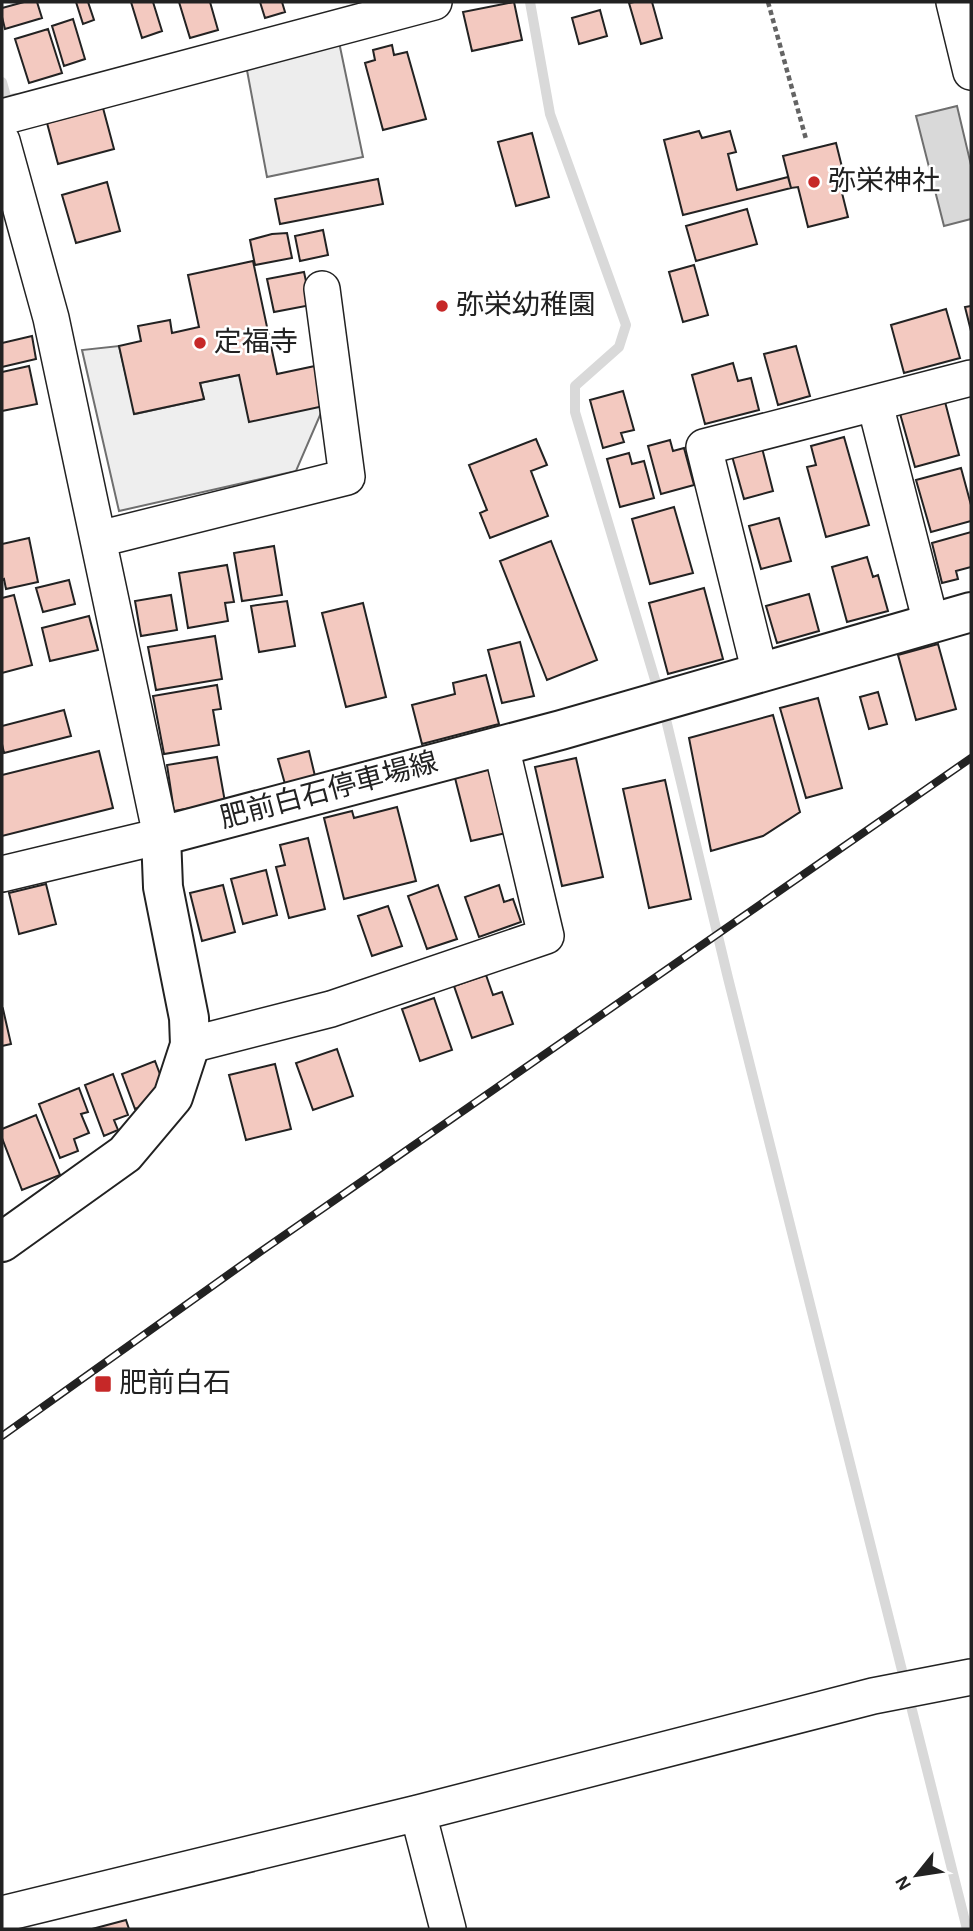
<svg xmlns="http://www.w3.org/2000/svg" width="973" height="1931" font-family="'Alegreya Sans','Noto Sans JP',sans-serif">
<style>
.green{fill:#eee;stroke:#6f6f6f;stroke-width:2}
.parking{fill:#ededed;stroke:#6f6f6f;stroke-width:2}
.water{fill:#d9d9d9;stroke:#6f6f6f;stroke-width:2}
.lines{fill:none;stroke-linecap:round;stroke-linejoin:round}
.stream{stroke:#d9d9d9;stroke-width:10}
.building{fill:#f3c9c0;stroke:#222;stroke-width:2}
.minor-casing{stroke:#222;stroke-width:38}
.major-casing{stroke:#222;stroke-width:42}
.path{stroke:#646464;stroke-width:4.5;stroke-dasharray:5 3.5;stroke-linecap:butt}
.minor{stroke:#fff;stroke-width:35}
.major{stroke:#fff;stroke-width:38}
.rail-casing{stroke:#222;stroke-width:8}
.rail{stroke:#fff;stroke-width:5;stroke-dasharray:16;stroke-linecap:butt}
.poi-dot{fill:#c62828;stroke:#fff;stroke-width:2.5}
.labels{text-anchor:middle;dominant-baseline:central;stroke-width:5;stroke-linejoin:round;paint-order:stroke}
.poi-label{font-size:28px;fill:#222;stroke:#fff;text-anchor:start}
.street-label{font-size:28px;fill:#222;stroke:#fff}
</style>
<rect width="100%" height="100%" fill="#fff"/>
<path class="green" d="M119 346 135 414 204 399 200 383 239 375 324 406 296 471 119 511 82 350Z"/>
<path class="parking" d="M339 42 363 157 267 177 246 65Z"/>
<path class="water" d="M957 106 971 165V219L944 226 916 116Z"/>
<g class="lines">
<path class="stream" d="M530 2 550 114 626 325 619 347 575 386V412L659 693
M2 82 7 100 16 98
M663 707 728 978 967 1929"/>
</g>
<path class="building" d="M24 2H37L42 18 5 29 2 17V8Z
M76 2H88L94 20 83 24Z
M131 2H153L162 31 142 38Z
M179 2H210L218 30 190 38Z
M260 2H282L285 12 265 18Z
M514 2 522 40 472 51 463 12Z
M634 2H652L662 38 641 44 629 3Z
M600 10 607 36 579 44 572 18Z
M73 19 85 59 64 66 52 26Z
M48 29 62 73 29 83 15 39Z
M392 45 394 55 407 52 426 119 383 130 365 63 375 60 373 50Z
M103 108 114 149 58 164 47 123Z
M699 131 702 138 730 131 736 152 728 154 737 190 788 177 791 188 683 215 664 140Z
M532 133 549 197 516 206 498 142Z
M836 143 844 175 838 177 848 217 808 227 798 187 791 188 783 156Z
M378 179 383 204 280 224 275 199Z
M107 182 120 231 76 243 62 195Z
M747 209 757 244 696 261 686 226Z
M323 230 328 255 300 261 295 236Z
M287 233 292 258 255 265 250 240 272 234Z
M253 261 277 374 315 366 324 406 249 422 239 375 200 383 204 399 134 414 119 346 141 341 138 326 170 320 172 333 199 327 188 275Z
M694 265 708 315 683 322 669 272Z
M304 272 311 305 274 312 267 279Z
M971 306V331L965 307Z
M946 309 960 358 904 373 891 325Z
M32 336 36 359 2 367V343Z
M796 346 810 396 778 405 764 354Z
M733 363 738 381 751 378 759 410 705 424 692 375Z
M29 366 37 404 2 411V372Z
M623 391 634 430 621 433 624 442 603 448 590 400Z
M944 398 959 455 915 467 899 410Z
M844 437 869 525 826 537 807 467 816 465 811 446Z
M536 439 547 465 531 471 548 516 490 538 480 513 487 510 469 465Z
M670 440 673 451 684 448 694 485 661 494 648 446Z
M762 448 773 491 744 499 732 456Z
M629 453 632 464 644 461 654 498 620 507 607 459Z
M961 468 971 505V521L931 532 916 480Z
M674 507 693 573 650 584 632 519Z
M779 518 791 561 761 569 749 526Z
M971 532V567L956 571 958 579 942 583 932 543Z
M29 538 38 582 6 589 4 579 2 580V544Z
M551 541 597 660 547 680 500 561Z
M274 546 282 595 242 601 234 553Z
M867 557 873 577 878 575 888 611 847 622 832 567Z
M227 565 234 602 225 603 228 621 188 628 179 573Z
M69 580 75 604 43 612 36 588Z
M704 588 723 659 668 674 649 603Z
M809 594 819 631 777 643 766 606Z
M14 595 32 665 2 673V598Z
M171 595 177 630 141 636 135 601Z
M287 601 295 646 259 652 251 606Z
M363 603 386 697 346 707 322 613Z
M89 616 98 650 50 661 42 628Z
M215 636 222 679 156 690 148 647Z
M520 642 534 696 502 703 488 650Z
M938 644 956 709 916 720 898 655Z
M486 675 499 724 422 744 412 705 455 694 453 683Z
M217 685 221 709 213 710 219 745 164 754 153 696Z
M878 692 887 724 869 729 860 697Z
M818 698 842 788 806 798 780 708Z
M64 710 71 736 4 753 2 744V726Z
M773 715 800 812 763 836 711 851 689 738Z
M99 751 113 808 2 836V775Z
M309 751 315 776 285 784 278 759Z
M217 757 225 802 174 811 167 765Z
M576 758 603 877 562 886 535 767Z
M490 769 506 833 471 841 455 778Z
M665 780 691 899 649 908 623 789Z
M397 807 416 881 344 899 324 818 352 811 354 818Z
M308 838 325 909 289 918 276 867 285 865 280 845Z
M266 870 277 915 243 924 231 879Z
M46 884 56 924 19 934 9 893Z
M223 885 235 932 202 941 190 893Z
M438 885 457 939 427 949 408 896Z
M499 885 504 902 513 899 521 922 479 937 465 897Z
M388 906 402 946 372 956 358 916Z
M486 975 493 995 502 992 513 1024 472 1038 454 986Z
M434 998 452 1050 420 1061 402 1009Z
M3 1009 11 1044 2 1046V1010Z
M337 1049 353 1096 313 1110 296 1063Z
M155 1061 161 1077 151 1103 135 1109 122 1074Z
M275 1064 291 1129 246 1140 229 1075Z
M113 1074 128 1115 114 1120 118 1130 104 1136 85 1085Z
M79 1088 88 1112 81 1114 89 1133 74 1139 78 1151 60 1158 39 1104Z
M36 1115 60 1175 22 1190 2 1138V1129Z
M126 1920 129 1929H92Z"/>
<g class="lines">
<g class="minor-casing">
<path id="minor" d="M954 2 971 72
M2 117 434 2
M2 141 51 318 161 836 2 874
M875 404 931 623
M99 539 347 477 322 289
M760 673 704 447 971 378
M190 1045 331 1009 546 936 501 746
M418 1813 448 1929
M2 1914 418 1813 873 1696 971 1677"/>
</g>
<g class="major-casing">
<path id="major" d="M2 1242 125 1154 173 1097 190 1045 189 1018 163 887 161 836 561 730 971 612"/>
</g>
<path class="path" d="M768 2 806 139"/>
<use href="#minor" class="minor"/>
<use href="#major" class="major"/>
<g class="rail-casing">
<path id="rail" d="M2 1436 260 1252 971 758"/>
</g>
<use href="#rail" class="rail"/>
</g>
<g class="poi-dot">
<circle cx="814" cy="182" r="7"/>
<circle cx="442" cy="306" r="7"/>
<circle cx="200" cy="343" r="7"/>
<rect x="94" y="1375" width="18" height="18" rx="3.5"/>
</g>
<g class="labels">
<g class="poi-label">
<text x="828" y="182">弥栄神社</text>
<text x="456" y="306">弥栄幼稚園</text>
<text x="214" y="343">定福寺</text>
<text x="119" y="1384">肥前白石</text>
</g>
<g class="street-label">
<text transform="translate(329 791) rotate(-15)">肥前白石停車場線</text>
</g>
</g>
<rect width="973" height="1931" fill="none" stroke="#222222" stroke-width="7"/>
<g transform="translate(917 1875) rotate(240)" stroke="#ffffff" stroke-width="5" paint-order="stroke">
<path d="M0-5L12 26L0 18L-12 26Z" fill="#222222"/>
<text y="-10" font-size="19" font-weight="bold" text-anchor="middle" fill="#222222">N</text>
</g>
</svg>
